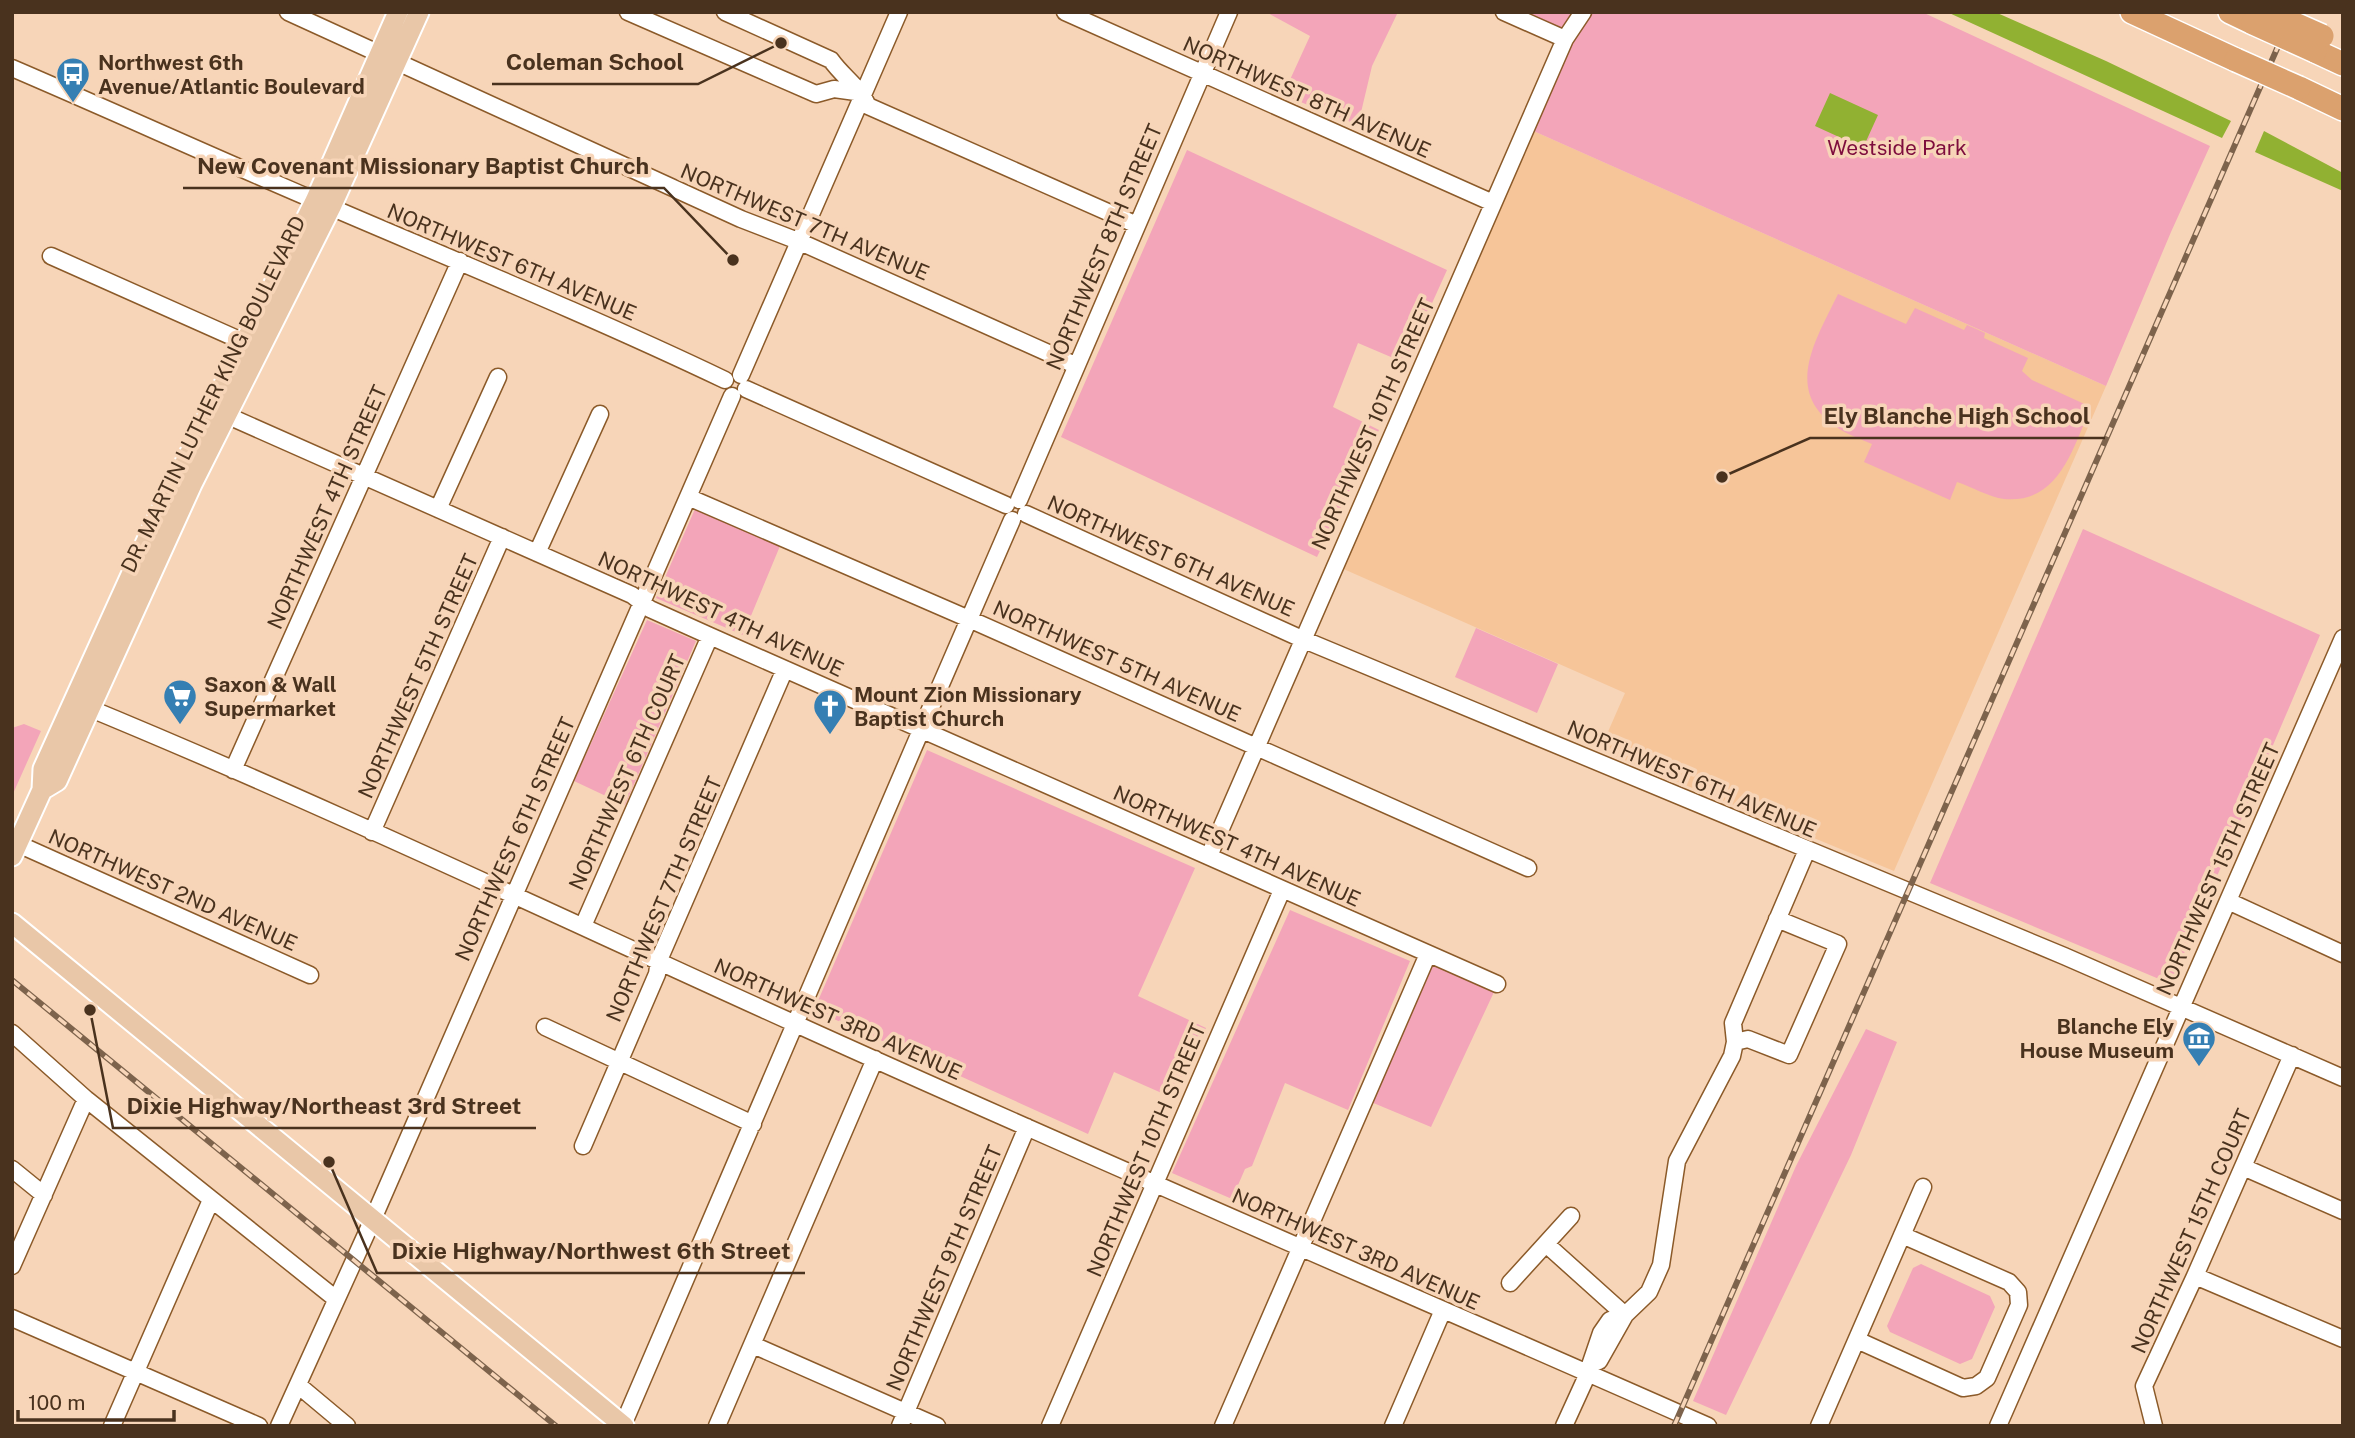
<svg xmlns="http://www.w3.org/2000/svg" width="2355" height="1438" font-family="'Public Sans',sans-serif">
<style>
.built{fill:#f6c599}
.green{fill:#f3a5b9}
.water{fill:#91b132}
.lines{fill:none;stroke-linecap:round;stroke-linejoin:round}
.minor-casing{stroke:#8b5a29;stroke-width:19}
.major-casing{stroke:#fff;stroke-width:23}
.highway-casing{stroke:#fff;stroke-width:26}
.minor{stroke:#fff;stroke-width:16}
.major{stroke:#e9c7a8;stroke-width:19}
.highway{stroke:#dba16e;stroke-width:23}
.rail-casing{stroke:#7d634c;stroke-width:6}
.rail{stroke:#f7d5b8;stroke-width:3.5;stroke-dasharray:10;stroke-linecap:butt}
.highway-bridge-casing{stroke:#fff;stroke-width:26;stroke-linecap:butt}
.highway-bridge{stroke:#dba16e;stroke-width:23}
.labels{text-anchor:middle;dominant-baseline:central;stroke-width:7;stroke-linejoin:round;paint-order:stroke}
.poi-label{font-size:21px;font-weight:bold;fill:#49321e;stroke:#f7d5b8;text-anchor:start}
.street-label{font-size:21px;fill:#49321e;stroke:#f7d5b8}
.park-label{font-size:21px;fill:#7e0d3d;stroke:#f7d5b8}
.leader{fill:none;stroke:#49321e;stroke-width:2.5}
.callout-dot{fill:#49321e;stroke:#f7d5b8;stroke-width:2.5}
.callout-label{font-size:23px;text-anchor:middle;font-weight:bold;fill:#49321e;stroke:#f7d5b8;stroke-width:7;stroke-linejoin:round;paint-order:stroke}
</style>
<rect width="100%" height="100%" fill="#f7d5b8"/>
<path class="built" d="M1529 129 2106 386 1894 871 1600 750 1625 693 1339 567Z"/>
<path class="green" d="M1266 12H1398L1372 66 1358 125 1283 95 1310 36Z
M1520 12H1922L2210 146 2171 232 2106 386 1529 129 1570 37Z
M1187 150 1447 270 1405 363 1358 343 1333 407 1379 430 1317 557 1061 437Z
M1838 294 1906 324 1915 308 1964 330 1967 325 1985 333 1984 338 2028 358 2022 371 2032 380 2091 407C2073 447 2060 504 2004 499 1989 497 1972 487 1957 482L1950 500 1864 462 1872 444C1861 439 1848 435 1838 428 1781 392 1817 338 1838 294Z
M695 509 780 546 743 635 656 598Z
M2083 529 2320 635 2171 984 1930 883Z
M647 620 696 641 625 805 574 781Z
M1476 628 1558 664 1537 713 1455 677Z
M24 724 41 731 12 796V728Z
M927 750 1195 868 1138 996 1206 1028 1173 1098 1114 1072 1088 1134 814 1010Z
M1290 910 1410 961 1348 1110 1285 1083 1252 1166 1245 1169 1232 1199 1172 1173Z
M1439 951 1501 977 1431 1127 1371 1102Z
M1866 1029 1897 1042 1851 1155 1726 1415 1693 1401 1796 1166Z
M1921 1264 1990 1296 1995 1307 1972 1359 1960 1364 1890 1332 1887 1326 1913 1268Z"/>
<path class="water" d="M1947 12H1995L2106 61 2231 121 2222 138Z
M1830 93 1878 115 1863 148 1815 126Z
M2264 131 2343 173V191L2255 152Z"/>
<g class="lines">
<g class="minor-casing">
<path id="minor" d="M288 12 741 219 798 241 1075 365
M628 12 816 94 834 89 863 93
M725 12 831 60C843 77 860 87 868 106L1137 225
M1065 12 1493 203
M1504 12 1565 39
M12 68C117 113 222 161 328 206 461 263 595 318 725 380
M51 256 253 346
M741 375 899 12
M746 389 1006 505
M226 415 632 595 650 609 710 636 1497 984
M688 497 969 619 1528 868
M1019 500 1229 12
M438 509 498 377
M1026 514 1302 639 2064 956 2343 1078
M537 553 600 414
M79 704C322 804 559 917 798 1025 1100 1162 1405 1292 1708 1426
M233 770 460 261
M372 832 502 537
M18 844 310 975
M1209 856 1565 39 1583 12
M2228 901 2343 954
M583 926 710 636
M545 1027 753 1124
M12 1033 86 1099 336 1299
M1735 1042 1748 1039 1789 1055 1838 944 1777 919
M583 1146 657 974 659 960 785 669
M2243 1167 2343 1211
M12 1169 44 1195
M1546 1244 1625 1315
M12 1266 86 1099
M2195 1276 2343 1339
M1510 1283 1571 1216
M12 1318 259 1426
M1857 1340 1963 1388 1976 1386 1987 1378 2019 1305 2018 1292 2009 1282 1902 1235
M753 1345 937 1426
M1599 1361 1625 1315
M298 1385 347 1426
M623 1425C753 1123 881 821 1012 520
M112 1426 211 1200
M279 1426 373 1219 732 396
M717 1426 875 1059
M900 1426 1027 1127
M1050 1426 1282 890
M1223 1426 1428 954
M1393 1426 1443 1310
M1564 1426 1585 1380 1601 1333 1610 1320 1625 1315 1649 1292 1661 1265 1677 1161 1732 1056 1735 1042 1733 1023 1807 850
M1819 1426 1923 1187
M1998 1426 2343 638
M2154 1426 2144 1386 2195 1276 2292 1055"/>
</g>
<g class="major-casing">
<path id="major" d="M42 790 57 781 192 484 331 207 419 12
M12 856 42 790 43 769 151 531 315 201 398 12
M12 923 624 1426"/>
</g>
<g class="highway-casing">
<path id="highway" d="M2132 12 2236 60
M2230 12 2253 23
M2315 51 2343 64
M2299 88 2343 109"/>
</g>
<use href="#minor" class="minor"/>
<use href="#major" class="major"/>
<use href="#highway" class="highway"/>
<g class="rail-casing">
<path id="rail" d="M12 980 556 1426
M1674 1426 2293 12"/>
</g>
<use href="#rail" class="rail"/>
<g class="highway-bridge-casing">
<path id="highway-bridge" d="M2268 12 2322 36
M2253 23 2315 51
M2236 60 2299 88"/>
</g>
<use href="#highway-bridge" class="highway-bridge"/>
</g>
<defs>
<g id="bus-pin" transform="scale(1.75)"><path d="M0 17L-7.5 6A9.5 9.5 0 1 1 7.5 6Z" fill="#357fb3" stroke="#f7d5b8"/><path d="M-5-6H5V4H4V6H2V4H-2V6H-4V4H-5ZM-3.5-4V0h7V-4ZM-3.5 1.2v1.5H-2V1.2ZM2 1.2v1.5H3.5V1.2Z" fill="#fff"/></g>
<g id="supermarket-pin" transform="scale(1.75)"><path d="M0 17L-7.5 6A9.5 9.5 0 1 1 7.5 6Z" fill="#357fb3" stroke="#f7d5b8"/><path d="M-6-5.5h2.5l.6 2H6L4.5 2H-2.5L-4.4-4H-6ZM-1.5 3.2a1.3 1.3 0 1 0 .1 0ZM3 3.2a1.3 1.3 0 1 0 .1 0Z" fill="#fff"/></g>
<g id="church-pin" transform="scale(1.75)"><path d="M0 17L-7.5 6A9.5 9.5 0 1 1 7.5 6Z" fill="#357fb3" stroke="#f7d5b8"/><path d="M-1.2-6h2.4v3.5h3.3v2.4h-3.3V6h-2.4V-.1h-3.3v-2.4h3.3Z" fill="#fff"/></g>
<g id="museum-pin" transform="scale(1.75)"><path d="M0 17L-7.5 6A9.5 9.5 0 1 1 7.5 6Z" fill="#357fb3" stroke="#f7d5b8"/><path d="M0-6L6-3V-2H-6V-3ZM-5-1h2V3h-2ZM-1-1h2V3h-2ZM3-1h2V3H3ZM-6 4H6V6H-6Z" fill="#fff"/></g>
</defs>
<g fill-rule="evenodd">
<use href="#bus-pin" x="73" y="74"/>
<use href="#supermarket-pin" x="180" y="696"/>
<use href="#church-pin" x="830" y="706"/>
<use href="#museum-pin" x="2199" y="1038"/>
</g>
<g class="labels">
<g class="poi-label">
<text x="98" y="62">Northwest 6th<tspan x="98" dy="24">Avenue/Atlantic Boulevard</tspan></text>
<text x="204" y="684">Saxon &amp; Wall<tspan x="204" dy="24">Supermarket</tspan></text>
<text x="854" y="694">Mount Zion Missionary<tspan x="854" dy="24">Baptist Church</tspan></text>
<text x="2174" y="1026" text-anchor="end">Blanche Ely<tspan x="2174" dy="24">House Museum</tspan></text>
</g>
<g class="street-label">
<text transform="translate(1307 97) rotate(24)">NORTHWEST 8TH AVENUE</text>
<text transform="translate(805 222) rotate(23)">NORTHWEST 7TH AVENUE</text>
<text transform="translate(1104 247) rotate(-67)">NORTHWEST 8TH STREET</text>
<text transform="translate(512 262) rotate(23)">NORTHWEST 6TH AVENUE</text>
<text transform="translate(213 394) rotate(-64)">DR. MARTIN LUTHER KING BOULEVARD</text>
<text transform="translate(1373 424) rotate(-66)">NORTHWEST 10TH STREET</text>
<text transform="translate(327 507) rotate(-66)">NORTHWEST 4TH STREET</text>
<text transform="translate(1171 556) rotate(24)">NORTHWEST 6TH AVENUE</text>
<text transform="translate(721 614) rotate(25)">NORTHWEST 4TH AVENUE</text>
<text transform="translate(1117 661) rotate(24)">NORTHWEST 5TH AVENUE</text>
<text transform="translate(418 676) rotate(-66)">NORTHWEST 5TH STREET</text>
<text transform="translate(627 772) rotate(-66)">NORTHWEST 6TH COURT</text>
<text transform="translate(1692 779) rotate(23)">NORTHWEST 6TH AVENUE</text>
<text transform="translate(515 839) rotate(-66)">NORTHWEST 6TH STREET</text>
<text transform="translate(1237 846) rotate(24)">NORTHWEST 4TH AVENUE</text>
<text transform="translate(2218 869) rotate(-66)">NORTHWEST 15TH STREET</text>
<text transform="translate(173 890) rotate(24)">NORTHWEST 2ND AVENUE</text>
<text transform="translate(664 899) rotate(-67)">NORTHWEST 7TH STREET</text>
<text transform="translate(838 1019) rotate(24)">NORTHWEST 3RD AVENUE</text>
<text transform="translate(1146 1150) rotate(-67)">NORTHWEST 10TH STREET</text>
<text transform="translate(2191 1231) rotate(-66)">NORTHWEST 15TH COURT</text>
<text transform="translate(1356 1249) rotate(24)">NORTHWEST 3RD AVENUE</text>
<text transform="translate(944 1268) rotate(-67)">NORTHWEST 9TH STREET</text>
</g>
<g class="park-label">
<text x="1897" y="147">Westside Park</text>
</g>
</g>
<path class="leader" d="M781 43L698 84H492M733 260L664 188H183M1722 477L1810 438H2105M90 1010L113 1128H536M329 1162L377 1273H805"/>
<g class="callout-dot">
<circle cx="781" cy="43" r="7"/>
<circle cx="733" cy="260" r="7"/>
<circle cx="1722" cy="477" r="7"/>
<circle cx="90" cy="1010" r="7"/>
<circle cx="329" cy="1162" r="7"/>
</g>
<g class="callout-label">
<text x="595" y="70">Coleman School</text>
<text x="423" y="174">New Covenant Missionary Baptist Church</text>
<text x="1957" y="424">Ely Blanche High School</text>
<text x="324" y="1114">Dixie Highway/Northeast 3rd Street</text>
<text x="591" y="1259">Dixie Highway/Northwest 6th Street</text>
</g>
<rect width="2355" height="1438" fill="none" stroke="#49321e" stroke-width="28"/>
<path d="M18 1410v10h156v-10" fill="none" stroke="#49321e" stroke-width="3.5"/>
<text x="28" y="1410" font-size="21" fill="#49321e" stroke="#f7d5b8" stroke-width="5" paint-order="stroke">100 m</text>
</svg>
